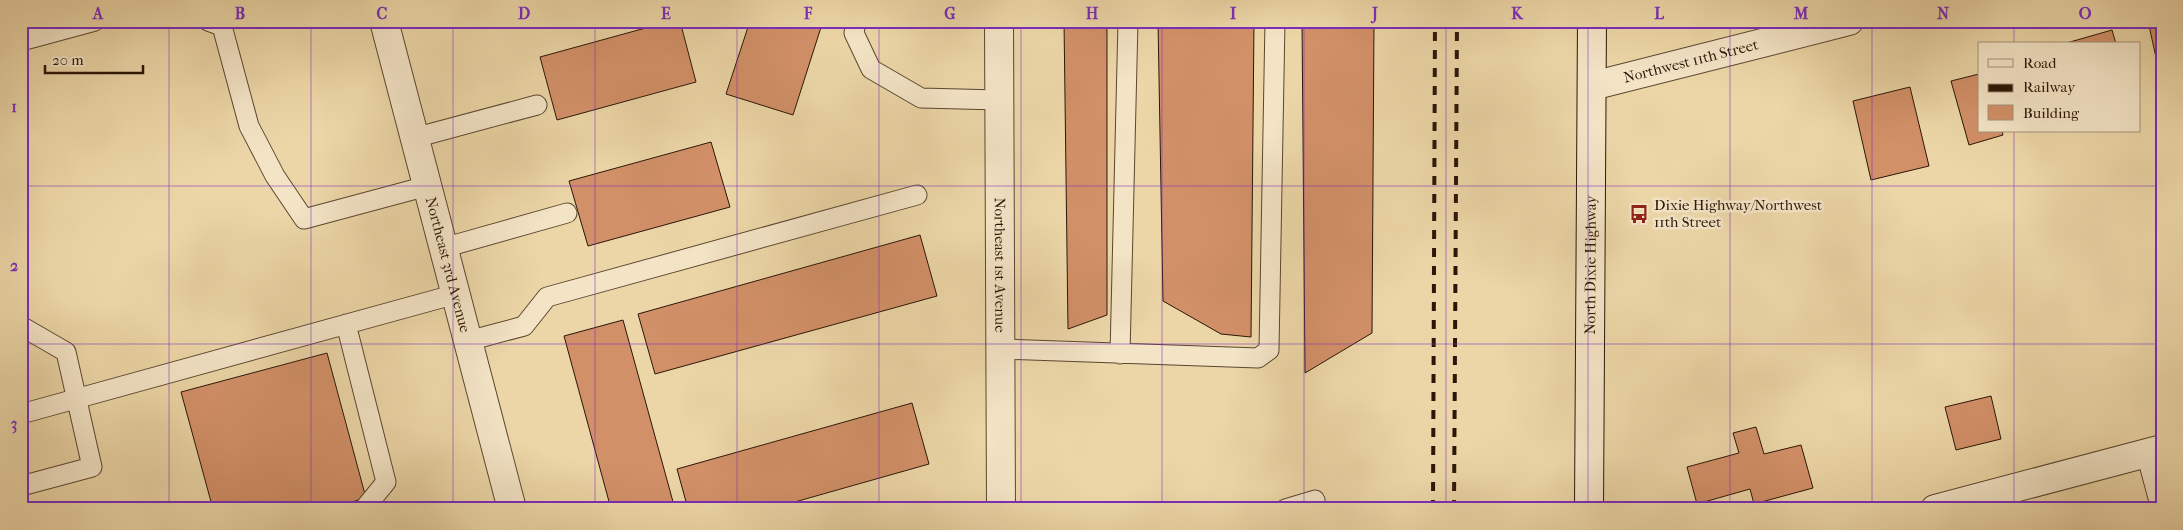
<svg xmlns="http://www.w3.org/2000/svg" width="2183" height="530" font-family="'IM FELL French Canon',serif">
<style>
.building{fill:#d29068;stroke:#2b1608}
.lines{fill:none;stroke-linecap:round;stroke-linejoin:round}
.service-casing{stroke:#5b4630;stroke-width:21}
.minor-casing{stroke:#5b4630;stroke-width:30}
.secondary-casing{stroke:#2b1608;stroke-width:30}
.service{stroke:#f3e4c6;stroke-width:19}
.minor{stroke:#f3e4c6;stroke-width:28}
.secondary{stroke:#f3e4c6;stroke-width:28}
.rail{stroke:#2b1608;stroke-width:4;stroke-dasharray:9 9;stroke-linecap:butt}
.grid{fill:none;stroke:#7b2cbf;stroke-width:1;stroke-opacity:0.55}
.labels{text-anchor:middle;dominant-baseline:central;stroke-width:5;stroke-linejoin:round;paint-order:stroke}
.street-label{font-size:15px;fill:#2b1608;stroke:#f3e4c6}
.poi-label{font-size:15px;fill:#2b1608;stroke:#f3e4c6;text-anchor:start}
.neatline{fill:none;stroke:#7b2cbf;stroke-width:2}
.grid-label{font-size:16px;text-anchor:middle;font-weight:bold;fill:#7b2cbf}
</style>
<rect width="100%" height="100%" fill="#ecd6a7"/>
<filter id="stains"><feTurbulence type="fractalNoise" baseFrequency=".004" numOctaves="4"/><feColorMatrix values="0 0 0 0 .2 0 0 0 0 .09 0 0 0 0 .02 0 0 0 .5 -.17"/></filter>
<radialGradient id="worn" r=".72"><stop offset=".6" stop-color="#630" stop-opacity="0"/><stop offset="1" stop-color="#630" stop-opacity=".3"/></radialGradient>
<path class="building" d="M671 21H680L696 82 557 120 540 57Z
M750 21H823L793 115 726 94Z
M1064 21H1107V315L1068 329Z
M1158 21H1254L1251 337 1221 334 1163 301Z
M1302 21H1374L1372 333 1305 373Z
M2148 21H2162V85Z
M2112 30 2116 44H2063Z
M1979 74V131H2002L2003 135 1969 145 1951 81Z
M1910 87 1929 166 1871 180 1853 101Z
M711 142 730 207 588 246 569 181Z
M920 235 937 296 655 374 638 314Z
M623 320 675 509H611L564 336Z
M327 353 366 498 326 509H213L181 392Z
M1991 396 2001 439 1956 450 1945 407Z
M912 403 929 464 770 509H688L677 469Z
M1756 427 1764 454 1801 445 1813 488 1754 504 1750 489 1697 504 1687 467 1739 453 1733 433Z"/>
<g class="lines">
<g class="service-casing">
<path id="service" d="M208 21 222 26 249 126 275 176 304 219 427 186
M856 21 854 33 871 69 921 98 999 100
M21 41 95 21
M414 138 537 105
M443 248 567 213
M346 324 386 482 364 509
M21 326 66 352 92 467 21 486
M468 341 524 326 547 297 917 195
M1000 349 1258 358 1269 350 1275 21
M1120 354 1128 21
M21 414 456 294
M2146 453 2161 509
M1285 509 1315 500V509"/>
</g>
<g class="minor-casing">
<g id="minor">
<path id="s1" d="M384 21 512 509"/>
<path id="s2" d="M999 21 1001 509"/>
<path id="s3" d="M1592 86 1849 21"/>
<path d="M1935 509 2162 449"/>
</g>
</g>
<g class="secondary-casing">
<g id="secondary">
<path id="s4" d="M1589 509 1592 21"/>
</g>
</g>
<use href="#service" class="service"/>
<use href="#minor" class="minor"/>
<use href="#secondary" class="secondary"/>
<path class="rail" d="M1433 509 1435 21
M1454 509 1457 21"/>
</g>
<path class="grid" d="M169 21V509M311 21V509M453 21V509M595 21V509M737 21V509M879 21V509M1021 21V509M1162 21V509M1304 21V509M1446 21V509M1588 21V509M1730 21V509M1872 21V509M2014 21V44M2014 131V509M21 186H2162M21 344H2162"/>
<defs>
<g id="bus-bare" transform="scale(1.5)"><path d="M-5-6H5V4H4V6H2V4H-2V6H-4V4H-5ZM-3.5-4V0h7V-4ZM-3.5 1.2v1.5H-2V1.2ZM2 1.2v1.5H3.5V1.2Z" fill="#8f2418" stroke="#f3e4c6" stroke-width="2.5" paint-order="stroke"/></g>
</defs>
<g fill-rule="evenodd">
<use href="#bus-bare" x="1639" y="214"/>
</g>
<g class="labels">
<g class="street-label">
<text stroke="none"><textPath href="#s3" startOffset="102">Northwest 11th Street</textPath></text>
<text stroke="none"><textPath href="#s1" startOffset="252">Northeast 3rd Avenue</textPath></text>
<text stroke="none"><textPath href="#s2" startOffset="244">Northeast 1st Avenue</textPath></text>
<text stroke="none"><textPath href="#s4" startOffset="244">North Dixie Highway</textPath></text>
</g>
<g class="poi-label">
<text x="1654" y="205">Dixie Highway/Northwest<tspan x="1654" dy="17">11th Street</tspan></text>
</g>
</g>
<rect width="2183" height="530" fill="none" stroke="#ecd6a7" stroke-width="55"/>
<rect x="1978" y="42" width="162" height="90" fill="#f3e4c6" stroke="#a3927a"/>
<rect x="1988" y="59" width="25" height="8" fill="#f3e4c6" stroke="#a3927a"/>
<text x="2023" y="68" font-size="15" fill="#2b1608">Road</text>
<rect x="1988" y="84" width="25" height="8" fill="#2b1608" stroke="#a3927a"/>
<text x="2023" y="92" font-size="15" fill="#2b1608">Railway</text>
<rect x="1988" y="105" width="25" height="15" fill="#d29068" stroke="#a3927a"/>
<text x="2023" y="118" font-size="15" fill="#2b1608">Building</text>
<path d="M45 65v8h98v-8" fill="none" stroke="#2b1608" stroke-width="2.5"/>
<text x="52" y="65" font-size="15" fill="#2b1608" stroke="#f3e4c6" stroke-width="4" paint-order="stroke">20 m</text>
<rect x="28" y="28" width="2128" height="474" class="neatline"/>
<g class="grid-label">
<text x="98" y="19">A</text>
<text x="240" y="19">B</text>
<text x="382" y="19">C</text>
<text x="524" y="19">D</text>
<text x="666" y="19">E</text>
<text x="808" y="19">F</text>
<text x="950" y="19">G</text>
<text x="1092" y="19">H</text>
<text x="1233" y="19">I</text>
<text x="1375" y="19">J</text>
<text x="1517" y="19">K</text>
<text x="1659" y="19">L</text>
<text x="1801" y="19">M</text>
<text x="1943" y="19">N</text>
<text x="2085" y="19">O</text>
<text x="14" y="112">1</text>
<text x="14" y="271">2</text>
<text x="14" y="429">3</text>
</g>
<rect width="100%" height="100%" filter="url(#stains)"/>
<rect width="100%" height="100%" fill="url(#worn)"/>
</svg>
